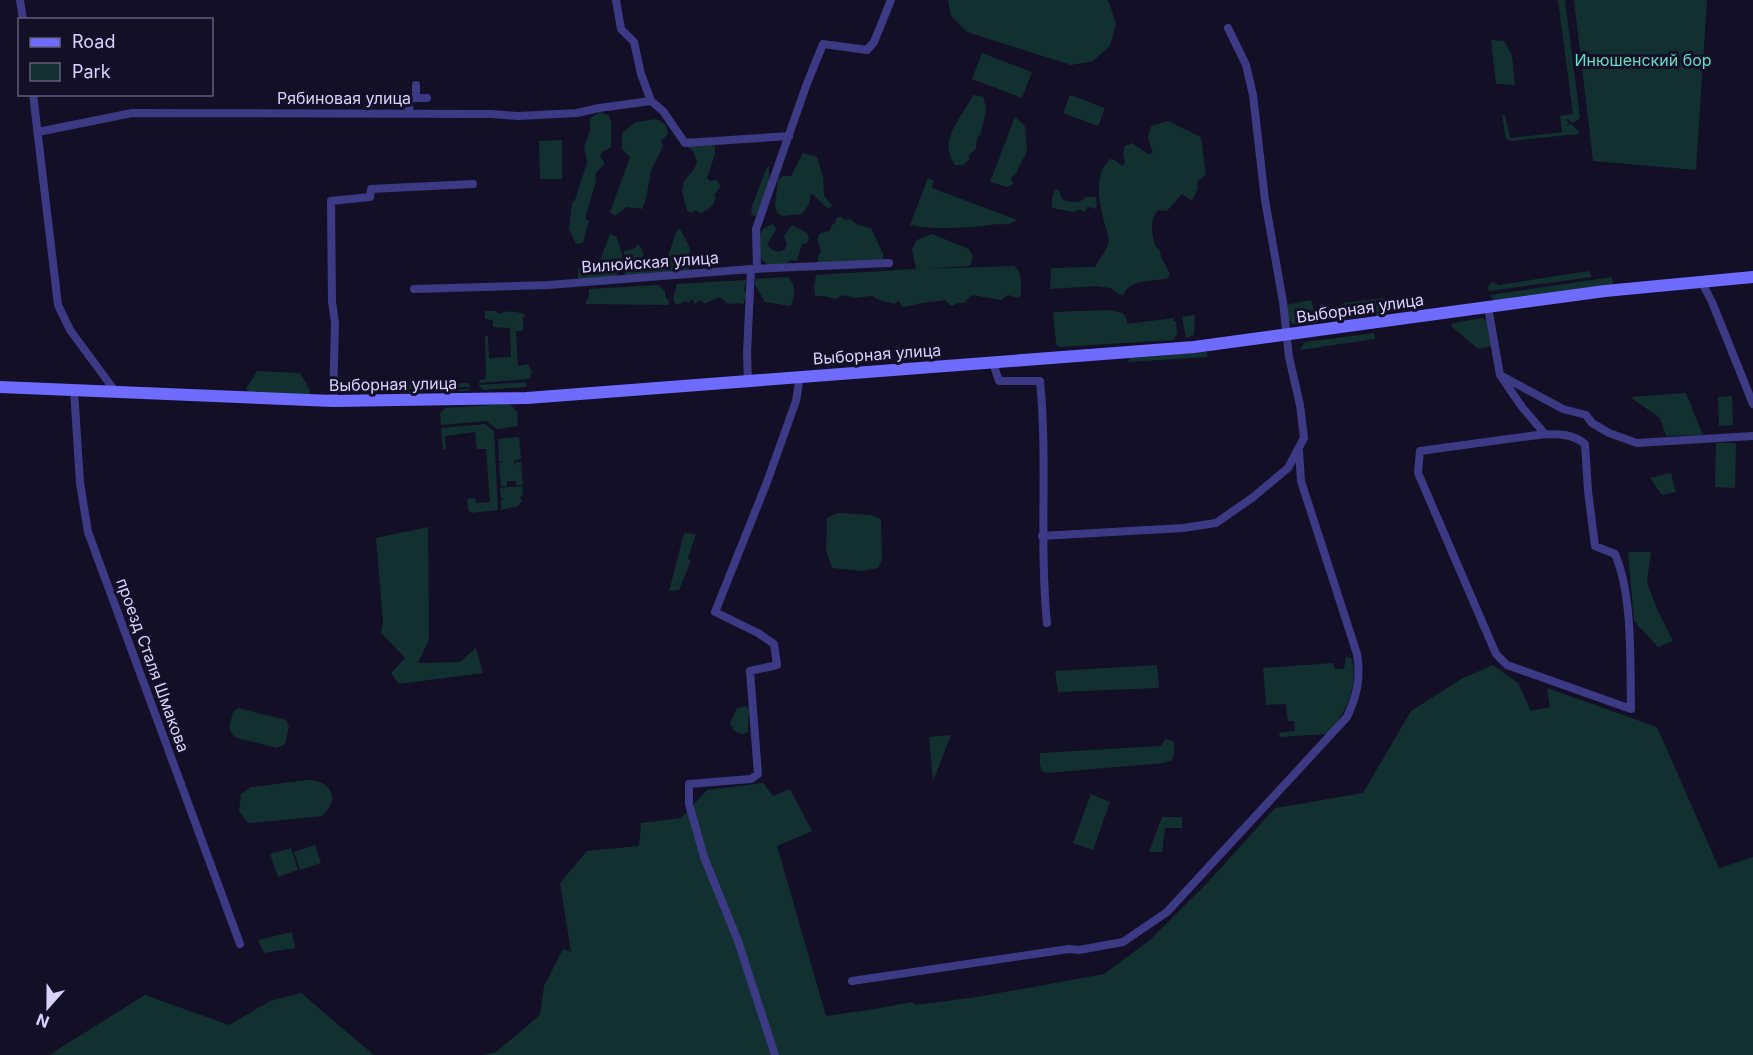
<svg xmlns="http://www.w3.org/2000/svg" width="1753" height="1055" font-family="Inter,sans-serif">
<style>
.green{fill:#12302f}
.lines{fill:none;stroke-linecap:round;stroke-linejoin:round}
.minor{stroke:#3d3a85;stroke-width:8}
.secondary{stroke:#6f6bff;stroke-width:12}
.labels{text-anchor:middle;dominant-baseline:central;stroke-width:6;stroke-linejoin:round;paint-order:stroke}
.park-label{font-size:16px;fill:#5fe0c0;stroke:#130f26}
.street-label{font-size:16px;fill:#d9d4ff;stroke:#130f26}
</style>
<rect width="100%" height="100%" fill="#130f26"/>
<path class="green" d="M948 0H1107L1109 2 1116 24 1110 46 1093 61 1071 65 967 32 951 16Z
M1558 0H1565L1580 118 1573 123 1567 119 1566 120 1569 123 1566 126 1571 124 1579 131 1578 134 1510 141 1506 139 1502 115H1505L1510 138 1562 132 1560 116 1573 114Z
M1574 0H1707L1696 170 1593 161Z
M1491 40 1504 41 1512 55 1515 85 1496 84Z
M982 53 1032 72 1022 98 972 79Z
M973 95 983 97C990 116 982 118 981 134L977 138 976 149 969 155V160L963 165H955C937 140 962 118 973 95Z
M1070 95 1105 108 1098 126 1063 113Z
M600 112 608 115 611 121V147L602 152 600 156 603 160 604 165C598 170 594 173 596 181L586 215V220H589L583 243 576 244 569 229 572 203 575 200 587 163 584 146 590 131V118Z
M1015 117 1025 126 1027 151 1016 173 1011 178 1013 184 1007 187 990 182Z
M657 119 666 125 668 134 661 141 663 146 651 171 646 199 642 209 627 207 615 216 610 212 630 157 622 149V133L636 122Z
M1168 121 1201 137 1206 175 1197 182 1198 188 1192 201 1182 194 1167 211 1158 210C1149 221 1152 232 1155 246L1160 250 1161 257 1170 274 1167 279C1152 281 1129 279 1123 296L1110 288 1096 286 1050 289 1051 268 1095 267C1099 258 1108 250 1109 240 1103 215 1089 180 1110 159L1115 160 1122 166 1125 163 1123 155 1125 146 1132 143 1148 154 1153 153 1148 138 1151 126Z
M690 138 715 146V154L707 178 710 181 717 180 721 186 714 195 716 198C713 207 709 209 701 213L695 210 692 213 687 211 682 191 684 181 694 169 697 162 693 151 682 143 684 139Z
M562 140V179H540L539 141Z
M803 153 817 157 823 176 824 195 832 206 828 209 811 193 809 204 802 214 782 216 777 213 775 206 778 179 783 176H791Z
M769 166V186L759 214 755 216 751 215 752 206 766 169Z
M928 178 934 181 932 188 1017 220C1006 227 1003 223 990 225 963 228 937 230 910 225Z
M1055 189 1059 191 1062 199C1071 202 1078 205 1086 197H1096L1097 205 1095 209 1088 207 1084 212 1080 209 1074 212 1052 208V198Z
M837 217H842L844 220 850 219 858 225 871 228 883 254 884 262 818 263V257L821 251 817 240 820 233 830 231 832 225 835 223Z
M773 224 776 229 767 245C773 251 777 254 785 249L787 245 784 236 792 225 807 233 809 238 807 243 802 244 797 261 790 260 786 265C781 265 775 267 771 266 758 264 755 241 761 232 763 227 769 226 773 224Z
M680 229 690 248 689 270 684 271 681 268 666 274 625 277 624 251 634 249 638 244 642 249 645 263 664 268 677 230Z
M610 234 616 236C619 244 624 254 622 262 620 268 618 270 617 276L585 284 578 278V268L595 274Z
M932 234 969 249 973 256 970 266 923 269 1014 266C1023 273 1021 285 1021 295L1018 298 1008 295 1001 300 972 295 964 303H958L951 306 945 300C937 302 931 301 923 303 915 304 910 307 902 307L899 301 894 304 877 299 872 296 854 298 845 295 835 299 824 296H815L814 287 816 275 916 269 912 249 917 240Z
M1589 271 1592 277 1489 291 1488 287 1492 282 1499 285Z
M788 277C796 285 796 297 790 306L765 302 755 285V279Z
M1612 277 1613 284 1497 301H1494L1490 295Z
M746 280 744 290 747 294 743 305 740 303 728 304 720 297 704 304 701 300 695 304 692 299 689 303 686 301 676 305 673 299 677 284Z
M658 285 665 291V296L669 301 668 305 585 304 589 296V289Z
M1383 298 1387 305 1385 316 1377 317 1375 313 1349 316 1346 321 1343 320 1341 306 1344 303Z
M1311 300 1317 320 1293 324C1286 319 1287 313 1286 305Z
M1109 310 1123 313 1127 319V324L1175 318 1173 321 1176 322 1177 333 1174 340 1059 347 1056 344 1053 312Z
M485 311H497L498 314C508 310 517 311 526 315L523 317V331H516L518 366 528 364 532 372 529 379 478 383 480 380 486 379 485 336H488L489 358 511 357 510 328 493 327V320L485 319Z
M1195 315 1194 335 1186 338 1182 317Z
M1483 318 1489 322 1492 343 1491 346 1478 349 1451 326 1453 323Z
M1374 333 1375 339 1300 350 1305 342Z
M1204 352H1207L1208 357 1128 362 1130 358Z
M257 371 300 373 310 390 308 397 249 392 246 389Z
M527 382 526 387 483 390 478 385Z
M468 383 471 387 351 391 350 386Z
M471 389 468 391 349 394Z
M1686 393 1703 435 1666 436 1660 418 1630 397Z
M1732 396 1733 425 1719 426 1718 397Z
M510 404 517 412 518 426 497 429 486 421 441 425 440 413 445 408Z
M485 424 494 431 498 510 471 513 468 509 467 499 475 498 476 503 490 502 486 449H477L475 432 445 436 446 449 443 450 441 428Z
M519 437 521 459 514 460V466L515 462H521L523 485H516V481H507V486H501L499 463 503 462 499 461 498 439Z
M1716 443H1736L1735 488 1715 487Z
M1671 473 1676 492 1662 495 1650 478Z
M522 486 523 496 520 497 522 501 518 506 501 510V500L504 499 501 498 500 488Z
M838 513 870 515 881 519 882 560 878 568 862 571 832 568 826 550 827 518Z
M428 527 429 640 418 663 460 662 476 648 483 673 399 684 391 673 405 658 381 633 383 622 376 538Z
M684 533 696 534 688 558 691 561 679 590 669 591Z
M1628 552H1651L1647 582 1657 609 1673 641 1658 647 1634 621Z
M1346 656 1352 659C1358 688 1347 712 1327 734L1280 737 1279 733 1295 731 1294 721H1288L1286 704 1266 705 1263 668 1333 663 1335 669H1344Z
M1157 665 1159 688 1058 692 1055 671Z
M1493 665 1518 683 1531 711 1550 707 1547 688 1657 727 1719 868 1753 857V1055H482L496 1052 540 1015 544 986 563 949 571 952 560 883 587 851 639 846 641 823 681 818 707 790 763 783 773 796 790 789 812 831 777 846 826 1016 869 1010 912 1002 916 1005 977 997 1104 974 1150 940 1210 880 1275 808 1363 793 1411 711 1463 678Z
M745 706 749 709 748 732 742 734 734 731 730 723 737 708Z
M238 708 286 720 289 726 285 744 277 748 234 737 229 728 233 712Z
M951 735 933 781 929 737Z
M1165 739 1174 741V755L1172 760 1164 763 1047 773 1042 771 1040 765V753L1161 746Z
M308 780C331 780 341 800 322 816L252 823 247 822 239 811 241 794 251 787Z
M1091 794 1110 802 1093 850 1073 843Z
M1162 817H1182V828H1165L1162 852H1149Z
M315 845 321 863 300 870 294 852Z
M291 848 298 870 278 877 270 854Z
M292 932 295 948 264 953 258 940Z
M301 993 374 1055H49L145 995 229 1025 270 1001Z"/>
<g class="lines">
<path class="minor" d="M20 0 23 20
M616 0 621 29 634 42 641 74 651 101 663 111 685 143 789 136
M416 85V98
M33 94 58 305 70 330 115 391
M409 114V98H427
M38 132 132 113 491 114 518 116 577 113 599 108 651 101
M757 269 756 229 806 86 823 44 867 50 874 42 891 0
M1701 281 1712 302 1753 404
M414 289 548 285 751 269 889 263
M1488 307 1500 375 1522 407 1545 434
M993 363 999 381H1040C1048 461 1039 542 1047 623
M1500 375 1563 409 1586 415 1592 423 1609 433 1637 443 1753 436
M748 381 747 353 751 269
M74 390 80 483 88 532 240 944
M333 401 335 323 332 302 331 201 370 197 371 189 473 184
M1545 434C1560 434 1573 434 1585 444L1588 491 1595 546 1615 554C1633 596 1630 662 1631 709L1507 665 1496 654 1418 473 1420 451Z
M1042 536 1183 528 1216 523 1252 498 1288 468 1304 438 1300 405 1289 357 1283 302 1265 200 1253 95 1246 65 1228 28
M852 981 1069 949 1079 950 1123 942 1167 912 1347 717C1357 696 1361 677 1357 654L1301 481 1299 451
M775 1055 738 941 704 857 689 804V784L751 779 758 774 750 671 777 665 774 644 758 633 715 612 767 482 796 401 800 376"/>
<path class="secondary" d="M0 387 333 401 527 398 1194 347 1605 291 1753 277"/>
</g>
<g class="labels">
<g class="park-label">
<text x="1643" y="60">Инюшенский бор</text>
</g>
<g class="street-label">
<text x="344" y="98">Рябиновая улица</text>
<text transform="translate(650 262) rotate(-4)">Вилюйская улица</text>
<text transform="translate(1360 308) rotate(-8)">Выборная улица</text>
<text transform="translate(877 354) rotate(-4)">Выборная улица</text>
<text transform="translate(393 384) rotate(-1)">Выборная улица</text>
<text transform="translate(153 665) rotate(70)">проезд Сталя Шмакова</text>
</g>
</g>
<rect x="18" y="18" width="195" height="78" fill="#130f26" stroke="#625e7d" stroke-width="1.5"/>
<rect x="30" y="38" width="30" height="9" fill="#6f6bff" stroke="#625e7d" stroke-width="1.5"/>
<text x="72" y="48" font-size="18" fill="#d9d4ff">Road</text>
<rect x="30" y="63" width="30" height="18" fill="#12302f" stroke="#625e7d" stroke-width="1.5"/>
<text x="72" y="78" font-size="18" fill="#d9d4ff">Park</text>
<g transform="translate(48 1007) rotate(201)" stroke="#130f26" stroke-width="4.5" paint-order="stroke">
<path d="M0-4.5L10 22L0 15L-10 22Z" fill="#d9d4ff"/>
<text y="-9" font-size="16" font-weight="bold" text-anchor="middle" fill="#d9d4ff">N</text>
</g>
</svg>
